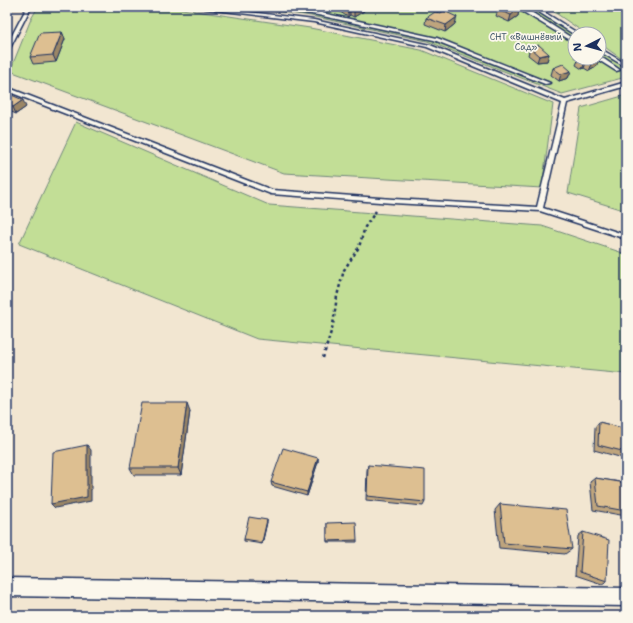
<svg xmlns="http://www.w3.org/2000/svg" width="633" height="623" font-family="'Shantell Sans',sans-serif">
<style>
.green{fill:#c2de96;stroke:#6e867a}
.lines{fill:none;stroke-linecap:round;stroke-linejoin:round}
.stream{fill:#5c92b0;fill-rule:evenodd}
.service-casing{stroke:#1b2f5e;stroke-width:3}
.minor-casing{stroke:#1b2f5e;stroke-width:3}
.path{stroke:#1b2f5e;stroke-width:2.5;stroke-dasharray:3 3;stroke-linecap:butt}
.service{fill:#fbf7ec;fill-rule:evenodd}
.minor{fill:#fbf7ec;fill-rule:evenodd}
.wall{fill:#bea47d;stroke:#1b2f5e}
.shaded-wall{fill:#9b8666;stroke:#1b2f5e}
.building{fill:#ddbf91;stroke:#1b2f5e}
.labels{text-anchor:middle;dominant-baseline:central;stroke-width:3.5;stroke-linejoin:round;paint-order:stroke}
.far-park-label{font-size:9px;fill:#455b6c;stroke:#fbf7ec}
</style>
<rect width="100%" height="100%" fill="#f2e6d1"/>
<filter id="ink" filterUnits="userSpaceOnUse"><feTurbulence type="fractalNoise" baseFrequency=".025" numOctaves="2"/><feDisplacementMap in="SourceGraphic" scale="8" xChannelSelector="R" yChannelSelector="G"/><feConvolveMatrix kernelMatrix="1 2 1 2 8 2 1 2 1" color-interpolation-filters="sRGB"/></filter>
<g filter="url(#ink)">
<path class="green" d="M38 7H168L310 28 421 50 553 104 542 188 284 173 10 71 31 19Z
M245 7H533L575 34V58H599V50L626 68V77L562 94 427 41 311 16Z
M547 7H626V62L599 43V34H586Z
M626 95V211L568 193 581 108Z
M76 122 269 205 542 226 626 254V374L257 339 19 244Z"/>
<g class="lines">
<path class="stream" d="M10 7H14L8 16H7V12Z"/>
<g class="service-casing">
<path id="service" d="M27 7H31L9 50 7 51V45Z
M196 7H209L314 20 430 45 565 100 626 82V86L567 103 543 208 626 235V239L540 211 393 203 271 194 7 91V87L9 88 272 190 393 199 537 207 562 103 427 47 314 22 198 8Z
M269 7H280L317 13 325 7H330L322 13 437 38 550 83 545 84 434 40 318 15 271 8Z
M515 7H521L528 10 575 40V43Z
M531 7H536L579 34 575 35Z
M599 48 626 64V67L599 51Z
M599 57H601L620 70 616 71 597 59V58H599Z"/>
</g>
<g class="minor-casing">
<path id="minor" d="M7 578 626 588V606L7 596Z"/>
</g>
<path class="path" d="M323 358 333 325 337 296 344 270 359 247 365 227 376 211"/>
<use href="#service" class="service"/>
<use href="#minor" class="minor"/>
</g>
<path class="wall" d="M338 7H364V11L354 17 350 15 348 17 337 10Z
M519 9 518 16 509 22 496 16 498 10Z
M426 18 455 24 445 32 425 24Z
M62 32 65 39 56 62 33 64 30 57Z
M530 48 549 54 547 61 537 62 528 55Z
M579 58H595L596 67 589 71 584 68 582 69 576 65Z
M553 68 571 71 568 78 559 81 551 75Z
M7 93 26 107 16 114 7 110Z
M190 411 181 475H134L130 468Z
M599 422 626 429V454L623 458 594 450 595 427Z
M318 458V462L307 496 272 486 271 482Z
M368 465 425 502 423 506 366 500 367 470Z
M595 478 626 483V516L593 510 590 482Z
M500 504 572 549 565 554 499 548 495 510Z
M267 522 262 544 244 541V539Z
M327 523 357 540V542H327Z
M583 532 607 581 602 584 575 575 578 536Z"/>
<path class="shaded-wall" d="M360 7H364V11L354 17V10Z
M350 9V15L348 17V10Z
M519 9 518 16 509 22 511 15Z
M457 17 455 24 445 32 446 25Z
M62 32 65 39 56 62 53 55Z
M549 54 547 61 537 62 539 56Z
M599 60 596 67 589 71 592 64Z
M587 61 584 68 582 69 585 63Z
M571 71 568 78 559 81 561 74Z
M23 100 26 107 16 114 13 107Z
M187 403 190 411 181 475 178 468Z
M87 445 91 450V501L55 508 51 504Z
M318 458V462L307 496V492Z
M267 520V522L262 544V542Z"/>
<path class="building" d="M343 7H360L354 10 350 9 348 10Z
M501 7H514L519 9 511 15 498 10Z
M444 11 457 17 446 25 426 18 435 12 440 13Z
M62 32 53 55 30 57 40 33Z
M539 45 549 54 539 56 530 48Z
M579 58H595L599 60 592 64 587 61 585 63Z
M563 64 571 71 561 74 553 68Z
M7 93 23 100 13 107 7 105Z
M142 403H187L178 468H130Z
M599 422 626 429V452L598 445Z
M87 445V497L51 504 53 452Z
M283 448 318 458 307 492 271 482Z
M368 465 425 470V502L367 496Z
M595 478 626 483V511L598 506Z
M500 504 566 510 572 549 504 543Z
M249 517 267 520 262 542 244 539Z
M356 522 357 540 327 541V523Z
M583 532 609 540 607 581 580 572Z"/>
</g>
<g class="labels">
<g class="far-park-label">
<text x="526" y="37">СНТ «Вишнёвый<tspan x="526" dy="10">Сад»</tspan></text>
</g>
</g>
<rect width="633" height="623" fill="none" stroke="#fbf7ec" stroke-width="24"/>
<rect x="12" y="12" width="609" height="599" fill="none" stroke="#1b2f5e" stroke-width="1.5" filter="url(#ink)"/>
<g transform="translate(587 46) rotate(264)"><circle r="19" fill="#fbf7ec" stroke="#a1a7b3"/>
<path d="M0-3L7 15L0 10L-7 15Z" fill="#1b2f5e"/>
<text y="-6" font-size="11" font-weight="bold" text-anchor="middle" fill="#1b2f5e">N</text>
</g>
</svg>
